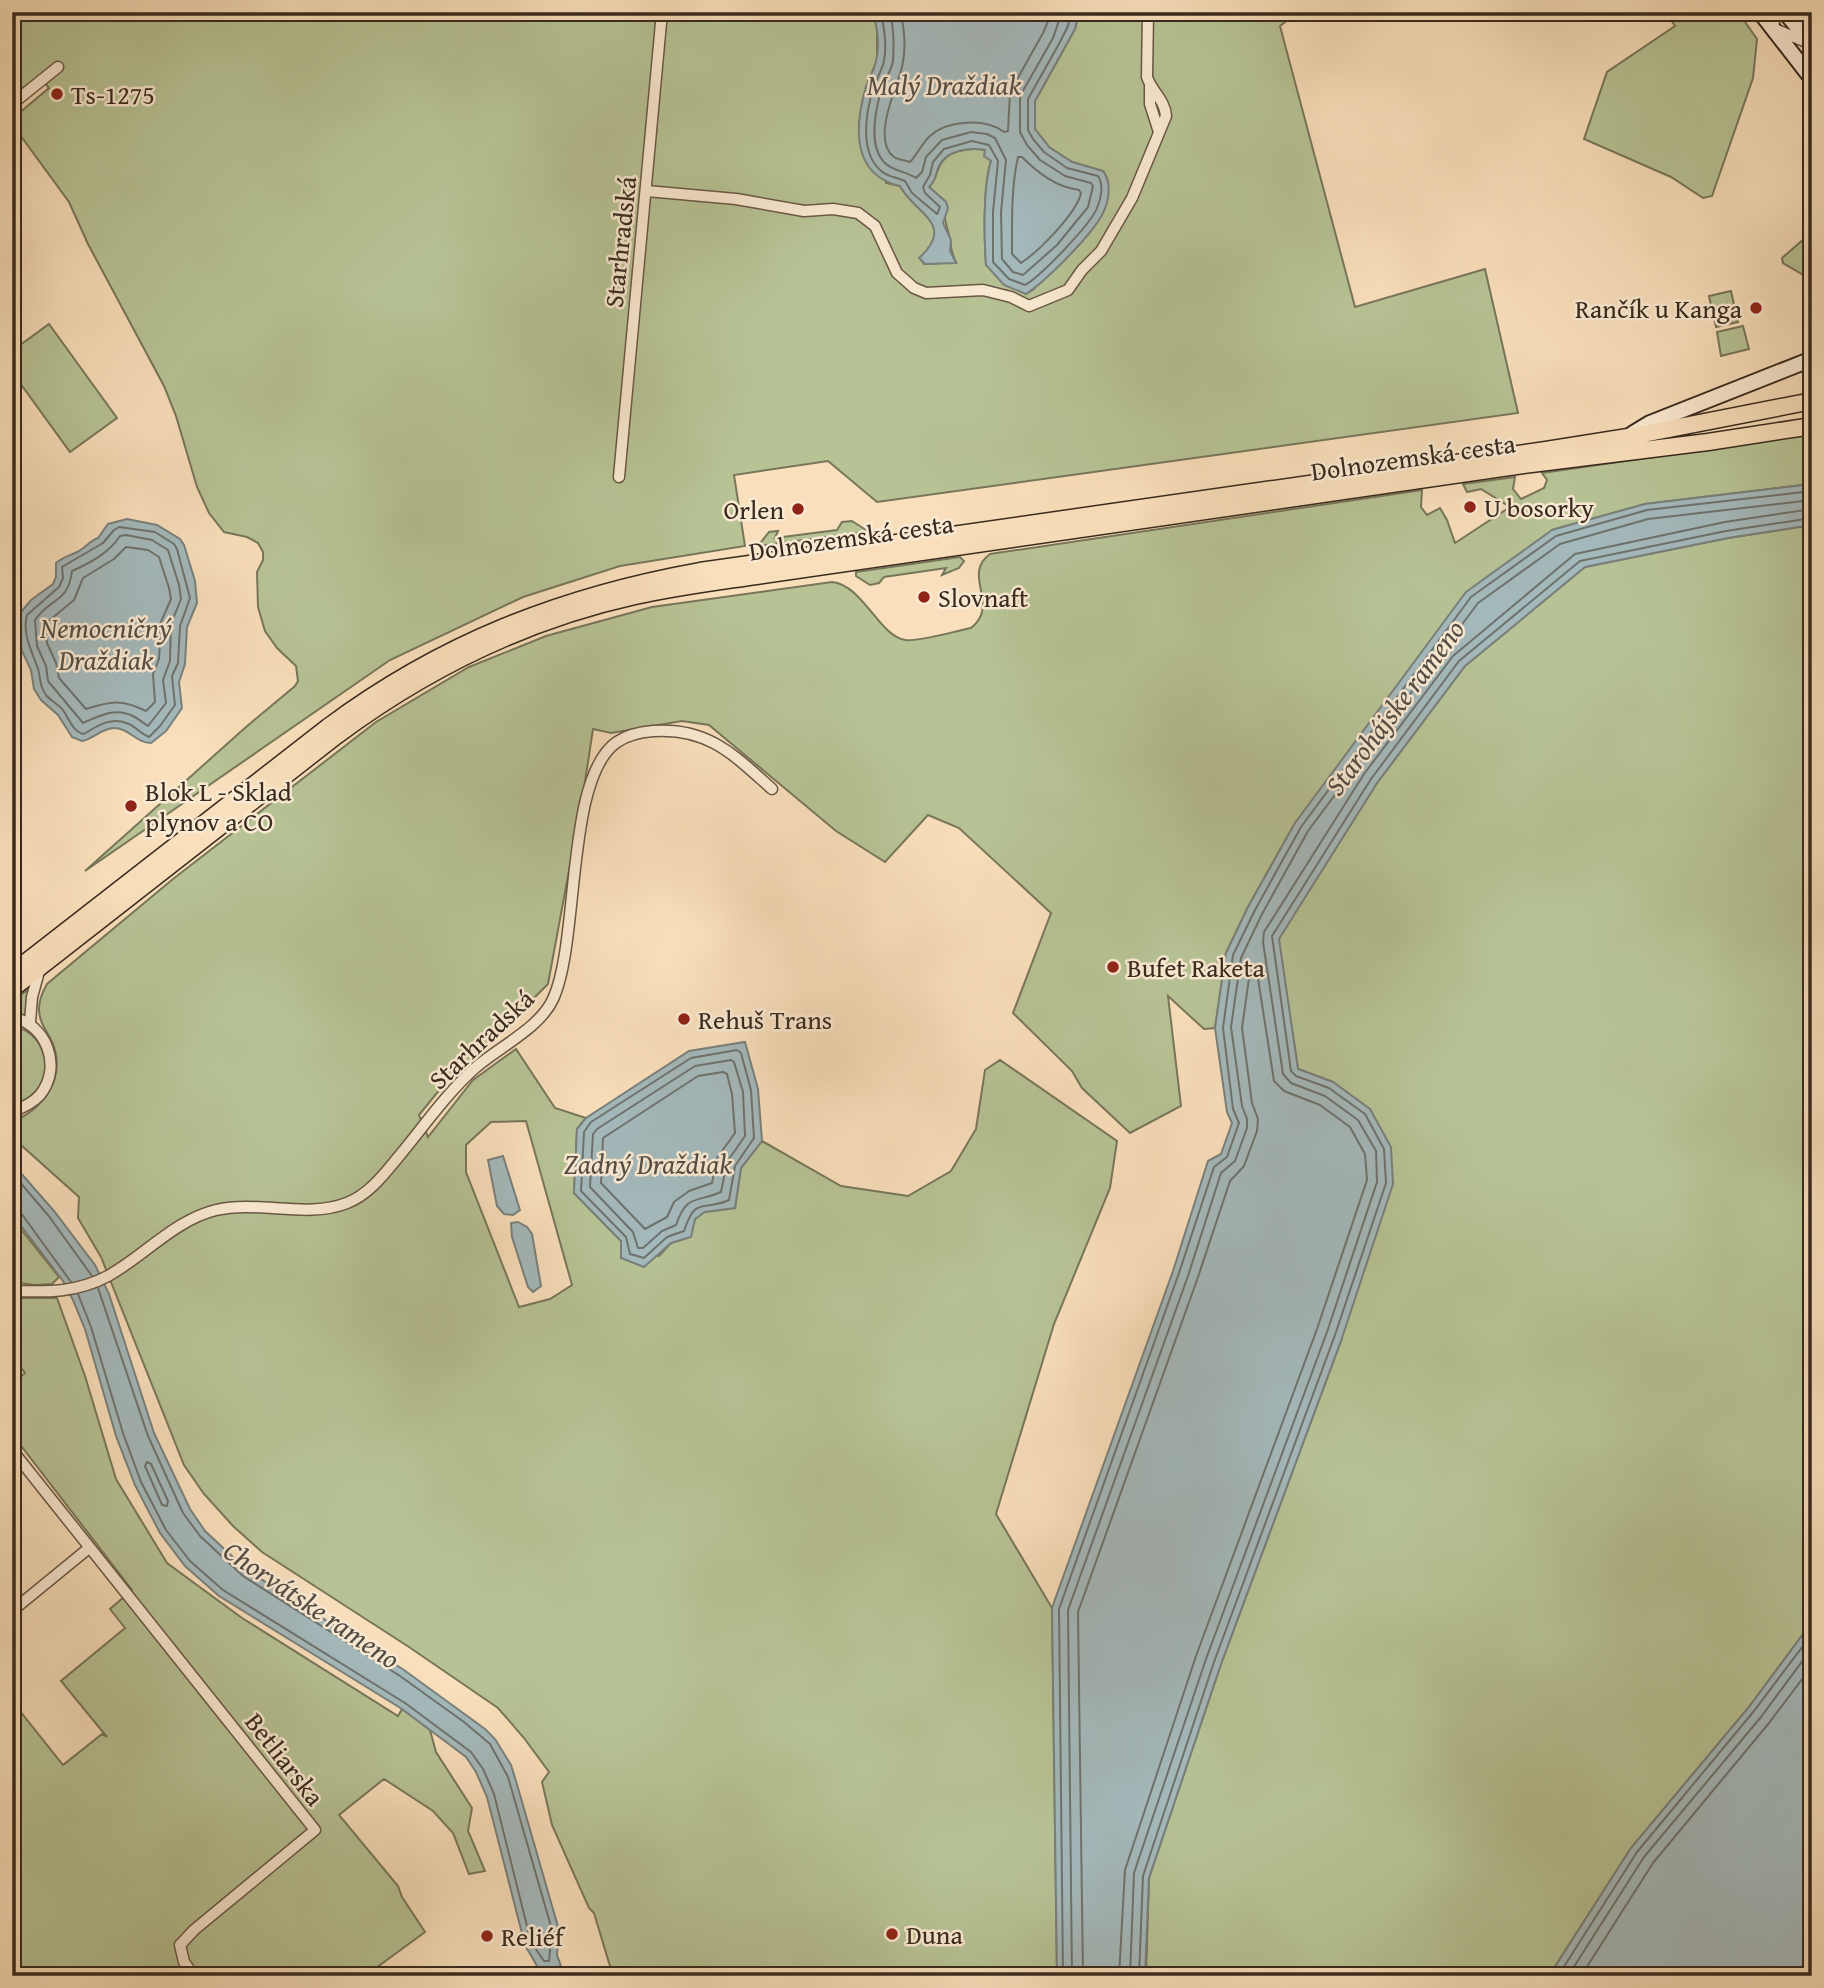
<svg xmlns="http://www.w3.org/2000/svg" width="1824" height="1988" font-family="'Gentium Book Plus',serif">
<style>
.green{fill:#b7c395;stroke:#78765a;stroke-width:2;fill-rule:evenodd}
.water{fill:#a4b9bc;stroke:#79807d;stroke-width:2}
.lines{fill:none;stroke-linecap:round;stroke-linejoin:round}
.shore{stroke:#6e726d;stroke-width:2}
.minor-casing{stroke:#685745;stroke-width:13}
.secondary-casing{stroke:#382a1e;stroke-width:18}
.primary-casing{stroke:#382a1e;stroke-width:19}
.minor{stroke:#fbead3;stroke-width:10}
.secondary{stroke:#fbead3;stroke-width:14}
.primary{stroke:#f9dfbb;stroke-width:16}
.poi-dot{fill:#8f2418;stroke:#fbead3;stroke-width:2.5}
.labels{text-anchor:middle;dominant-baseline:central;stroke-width:5;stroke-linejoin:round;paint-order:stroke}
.poi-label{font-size:26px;fill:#382a1e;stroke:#fbead3;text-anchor:start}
.street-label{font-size:26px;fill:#382a1e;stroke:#fbead3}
.water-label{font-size:28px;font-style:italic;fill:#534e46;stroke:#fbead3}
</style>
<rect width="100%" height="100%" fill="#f9dfbb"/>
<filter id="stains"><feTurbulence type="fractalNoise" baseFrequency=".00286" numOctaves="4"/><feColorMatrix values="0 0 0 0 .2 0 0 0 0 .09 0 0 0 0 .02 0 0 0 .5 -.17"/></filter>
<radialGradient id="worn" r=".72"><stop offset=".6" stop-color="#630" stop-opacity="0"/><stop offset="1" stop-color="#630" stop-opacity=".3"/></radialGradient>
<path class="green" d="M12 12H873L877 28V61L866 87 886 183 900 186C914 213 957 224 920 258L924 264 956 262C950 250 952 249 950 239 946 220 943 224 946 202L929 187C938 177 934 177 939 167 946 150 970 147 985 150L991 160C983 187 984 236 986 265L1026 294 1034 289 1103 171 1072 162 1049 147 1035 129V101L1075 29 1079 12H1298L1280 26 1355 307 1485 269 1518 413 877 502 828 461 734 475 745 546 620 566 523 597 390 660 85 871 246 727 295 686 298 681 296 666 277 648 265 631 258 607 257 572 263 560V552L258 543 247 537 224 532 209 513 197 487 176 416 164 386 88 244 69 202 12 124V119L49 88 39 76 12 96Z
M1666 12H1738L1757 39 1753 78 1712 196 1703 198 1671 177 1584 139 1607 72 1675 26Z
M1812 232V280L1783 263 1782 258Z
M1731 291 1738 322 1716 327 1709 296Z
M49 324 117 418 70 452 12 372V351Z
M1743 326 1749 349 1721 356 1717 332Z
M1812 434V484L1645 504 1552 530 1295 823 1248 907 1226 953 1215 1028 1204 1029 1168 996 1181 1106 1130 1133 1082 1088 1072 1071 1013 1013 1051 913 959 828 928 815 885 862 836 831 709 725 682 721 611 733 593 729 583 795 548 984 482 1050 445 1083 419 1115 428 1137 473 1080 516 1049 555 1108 586 1118 577 1129 574 1193 621 1241 659 1256 671 1243 690 1237 695 1219 704 1212 735 1208 741 1168 762 1141 841 1186 908 1196 951 1171 976 1129 985 1070 1000 1060 1117 1141 1110 1188 1054 1324 996 1514 1052 1608 1057 1976H613L594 1913 589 1908 552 1825 542 1782 549 1772 524 1738 498 1708 409 1647 262 1552 233 1526 204 1494 184 1465 101 1257 78 1218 79 1197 12 1137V1122C43 1109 66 1079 53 1044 48 1032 39 1023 39 1009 39 1000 43 991 47 984L173 879 376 722 469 667 546 636 652 607 832 582C863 585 879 636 905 640 919 642 955 631 971 628 1001 604 961 575 990 554L1422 490 1421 507 1427 515 1440 508 1447 520 1455 543 1510 507 1481 489 1467 492 1463 484 1515 477 1513 489 1521 499 1544 488 1547 480 1542 473ZM526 1121 572 1285 550 1299 519 1307 466 1172V1145L491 1122Z
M852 521 866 530 865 532 758 546 769 532 778 531 775 538 837 530 842 522Z
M1812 525V1622L1749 1707 1631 1848 1549 1976H1146L1149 1878 1221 1664 1342 1338 1333 1082 1298 1069 1278 939 1377 783 1465 666 1585 567 1728 538Z
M960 557 964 561 959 568 942 575 946 568 884 577 879 583 870 585 856 576V572Z
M29 989 25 1017 12 1013V1001Z
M12 1026C42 1030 56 1068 36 1091 30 1098 21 1103 12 1106Z
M12 1218 59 1277 52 1284 35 1285 12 1282Z
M12 1298H57L85 1376 116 1479 167 1563 242 1618 398 1716 402 1709 430 1730 436 1752 472 1808 468 1831 485 1871 469 1874 453 1833 433 1811 384 1779 339 1815 398 1886 402 1897 425 1932 365 1976H238L232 1968 212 1976H12V1701L63 1765 102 1734 107 1737 61 1681 125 1628 110 1609 132 1590 12 1434V1385L25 1373 12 1356Z"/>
<path class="water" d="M873 12H1079L1075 29 1035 101V129L1049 147 1072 162 1103 171C1112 182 1109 201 1103 213 1093 234 1046 281 1026 294L1004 285 986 265C984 236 983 187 991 161L984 156 985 150C970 147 946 150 939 166 934 177 938 177 929 187L946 202 948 208 943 223 951 240 950 251 956 263 925 264 919 258C957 224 914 213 900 186 852 175 854 127 866 87 869 78 874 70 876 61 880 46 877 27 873 12Z
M1812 484V525L1728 538 1585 567 1465 666 1377 783 1279 939 1298 1069 1333 1082 1370 1109 1391 1147 1393 1184 1342 1338 1221 1664 1149 1878 1145 1976H1057L1052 1608 1173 1271 1208 1161 1221 1154 1232 1123 1227 1112 1215 1028 1226 953 1248 907 1295 823 1466 592 1552 530 1645 504Z
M127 519 157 525 180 539 184 545 195 581 197 603 187 627 185 664 179 682 182 708 166 731 151 743C136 743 129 728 114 728 102 728 93 739 82 741L72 737 58 715 41 700 34 689 31 670 22 651 19 635V618L21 612 31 600 53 584 56 577V563C63 557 69 556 77 552 86 548 89 541 98 538L108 524Z
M745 1042 758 1089 762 1141 741 1168 735 1208 705 1212 695 1219 691 1237 671 1243 644 1267 621 1258V1241L574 1193 577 1129 586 1118 689 1051Z
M503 1156 520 1210 513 1215 504 1214 497 1206 488 1160Z
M12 1163 54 1211 95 1265 109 1294 154 1433 190 1509 205 1531 247 1570 404 1670 485 1729 495 1739 511 1765 518 1788 559 1930 557 1955 561 1966 540 1971 525 1945 487 1797 476 1772 466 1757 402 1709 219 1596 185 1566 160 1533 135 1485 116 1436 85 1329 73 1300 63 1281 12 1214Z
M518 1222 527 1227 532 1234 541 1286 533 1292 528 1287 512 1237 511 1223Z
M1812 1622V1976H1549L1631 1848 1749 1707Z"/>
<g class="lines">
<path class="shore" d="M881 12C884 28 887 45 884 61 882 70 877 78 874 87 866 110 859 151 880 170 887 177 896 177 905 181L912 193 937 214 940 207 925 193 923 187 930 175 933 162 944 149 972 141 989 145 998 161 993 212V262L1009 279 1025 285C1040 277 1091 224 1097 208 1101 199 1104 185 1098 176L1067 168 1044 152 1033 139 1028 130V99L1060 42 1068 26 1071 12
M890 12C894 28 894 45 893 61 891 72 884 81 881 91 875 112 868 148 886 164 894 171 907 172 916 178L922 172 926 157 942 140 971 132 987 134 995 138 1006 160 1001 212 1002 259 1013 272 1023 275 1057 245 1088 207 1093 186 1091 183 1065 176 1040 160 1027 145 1020 132V96L1053 38 1062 12
M900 12C905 29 906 51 902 67 897 87 871 140 894 157 898 160 905 160 910 162 917 155 922 143 930 136 948 120 985 118 1004 132L1008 131 1010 92 1043 33 1052 12
M1018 157H1022C1038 173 1056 187 1079 190L1081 193C1077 213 1038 252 1021 263L1012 254C1012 222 1011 188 1018 157Z
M119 527 155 532 174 544 177 549 190 598 180 626 178 663 172 676 175 705 160 726 149 737C141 734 136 727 129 724 113 716 98 725 84 734 73 732 69 719 63 710 58 704 51 701 46 695 39 686 41 679 38 669 32 651 22 635 27 615L59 587 63 578 62 567 103 543 114 530Z
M126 535 152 540 168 550 179 585 181 599 171 624 170 661 163 680 166 703 148 726C143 723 139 719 133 716 115 707 99 716 83 723L48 681 46 666 37 646 35 620C50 597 68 604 72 571 90 563 109 553 120 536Z
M126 547 148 550 159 557 169 588 171 599 161 622 159 659 153 674 155 702 146 711C122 699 111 701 86 709L59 678 56 663 47 643 45 624 74 600 83 578 114 559Z
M737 1050 741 1053 751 1090 754 1138 735 1166 729 1200C702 1212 696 1195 684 1231L667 1237 644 1258 630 1254 626 1237 581 1191 584 1132 591 1122 691 1058Z
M731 1060 734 1062 743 1092 745 1136 727 1162 721 1192C697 1203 687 1193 676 1225L662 1231 643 1248H638L633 1232 590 1187 593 1134 597 1129 695 1066Z
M723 1072 727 1074 732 1094 735 1133 717 1158 712 1183 689 1191 674 1202 667 1217 645 1229 601 1183 603 1138 698 1076Z
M12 1173 48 1215 92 1276
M12 1210 21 1213 71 1282
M78 1294 91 1327 123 1433 141 1482 166 1530 190 1561 223 1590 405 1703 471 1752 483 1769 494 1794 531 1942 544 1961H549L552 1930 508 1777 490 1744 464 1722 400 1676 243 1576 200 1536 183 1513 148 1436 98 1288
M147 1462 151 1464 168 1501 167 1506 162 1505 145 1466Z
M1063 1976 1059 1609 1179 1273 1214 1167 1227 1157 1239 1123 1233 1109 1223 1028 1233 955 1255 910 1301 827 1471 597 1556 536 1647 510 1812 491
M1072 1976 1068 1610 1188 1276 1221 1173 1235 1161 1247 1128V1119L1242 1106 1231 1027 1241 958 1262 914 1308 831 1478 603 1560 544 1648 519 1812 500
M1083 1976 1078 1612 1197 1280 1230 1181 1244 1166 1257 1131 1258 1119 1252 1103 1242 1028 1250 971 1254 969 1257 972 1274 1081 1284 1091 1320 1105 1350 1127 1365 1154 1367 1180 1317 1329 1196 1656 1125 1870 1119 1976
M1130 1976 1134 1873 1206 1659 1327 1332 1377 1182 1376 1151 1358 1120 1325 1096 1291 1083 1283 1074 1263 942 1264 932 1364 774 1453 656 1575 554 1725 522 1812 509
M1139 1976 1143 1876 1214 1662 1335 1335 1386 1183 1384 1149 1365 1114 1329 1088 1296 1076 1291 1071 1272 936 1371 779 1459 661 1580 561 1726 531 1812 518
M1558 1976 1637 1852 1754 1711 1812 1634
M1568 1976 1644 1857 1761 1717 1812 1648
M1581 1976 1653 1863 1769 1723 1812 1666"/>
<g class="minor-casing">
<path id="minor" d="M1777 12 1772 28 1809 43
M1150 86V104L1159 132
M12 104 58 67
M647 191 736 199 804 211 833 209 858 213 875 226 897 273 914 288 926 293 983 290 1011 297 1029 306 1068 290 1082 270 1101 251 1132 198 1166 116C1165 100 1152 92 1147 77L1148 12
M619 477 662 12
M12 1017C46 1024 63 1066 40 1095 33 1103 22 1108 12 1112
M30 1022 32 997 40 968
M12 1291C47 1292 76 1293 108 1276 144 1256 175 1220 216 1210 259 1200 306 1219 347 1203 370 1194 385 1173 400 1155 424 1126 447 1093 475 1068 499 1047 540 1028 553 999 580 941 565 777 617 742 627 735 641 732 653 731 708 727 734 755 772 789
M12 1450 315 1830 194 1930 180 1945 184 1962 194 1976
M12 1611 89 1548"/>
</g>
<g class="secondary-casing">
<path id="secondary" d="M1760 12 1812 79
M1785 12 1812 45
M1632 434 1650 423 1812 359"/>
</g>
<g class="primary-casing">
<path id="primary" d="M12 973 328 727C441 643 561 596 700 571L1546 450 1628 437 1812 401
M12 989 336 736C425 670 526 620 635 596 675 587 715 582 756 576L1531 464 1708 442 1812 426"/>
</g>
<use href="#minor" class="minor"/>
<use href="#secondary" class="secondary"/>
<use href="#primary" class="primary"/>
</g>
<g class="poi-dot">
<circle cx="57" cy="94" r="7"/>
<circle cx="1756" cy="308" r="7"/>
<circle cx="1470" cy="507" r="7"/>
<circle cx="798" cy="509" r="7"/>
<circle cx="924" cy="597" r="7"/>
<circle cx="131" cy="806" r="7"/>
<circle cx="1113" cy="967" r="7"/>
<circle cx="684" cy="1019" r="7"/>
<circle cx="892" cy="1934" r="7"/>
<circle cx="487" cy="1936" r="7"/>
</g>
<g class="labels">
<g class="poi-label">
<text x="71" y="94">Ts-1275</text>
<text x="1742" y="308" text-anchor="end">Rančík u Kanga</text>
<text x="1484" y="507">U bosorky</text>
<text x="784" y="509" text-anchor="end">Orlen</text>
<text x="938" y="597">Slovnaft</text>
<text x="145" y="791">Blok L - Sklad<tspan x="145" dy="30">plynov a CO</tspan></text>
<text x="1127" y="967">Bufet Raketa</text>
<text x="698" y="1019">Rehuš Trans</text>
<text x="906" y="1934">Duna</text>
<text x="501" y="1936">Reliéf</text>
</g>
<g class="street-label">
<text transform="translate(620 242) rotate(-84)">Starhradská</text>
<text transform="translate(1413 457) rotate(-8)">Dolnozemská cesta</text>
<text transform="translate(851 537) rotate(-8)">Dolnozemská cesta</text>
<text transform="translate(481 1039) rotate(-43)">Starhradská</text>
<text transform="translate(285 1759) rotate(52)">Betliarska</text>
</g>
<g class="water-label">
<text x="944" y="84">Malý Draždiak</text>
<text x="106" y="627">Nemocničný<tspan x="106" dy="32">Draždiak</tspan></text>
<text transform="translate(1394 707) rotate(-53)">Starohájske rameno</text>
<text x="648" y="1163">Zadný Draždiak</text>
<text transform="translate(312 1604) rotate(34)">Chorvátske rameno</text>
</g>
</g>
<rect width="1824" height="1988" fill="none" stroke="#f9dfbb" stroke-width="42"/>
<rect x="14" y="14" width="1796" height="1960" fill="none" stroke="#382a1e" stroke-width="3.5"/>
<rect x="21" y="21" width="1782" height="1946" fill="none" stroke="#382a1e" stroke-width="2"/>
<rect width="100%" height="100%" filter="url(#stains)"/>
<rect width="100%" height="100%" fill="url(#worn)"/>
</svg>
